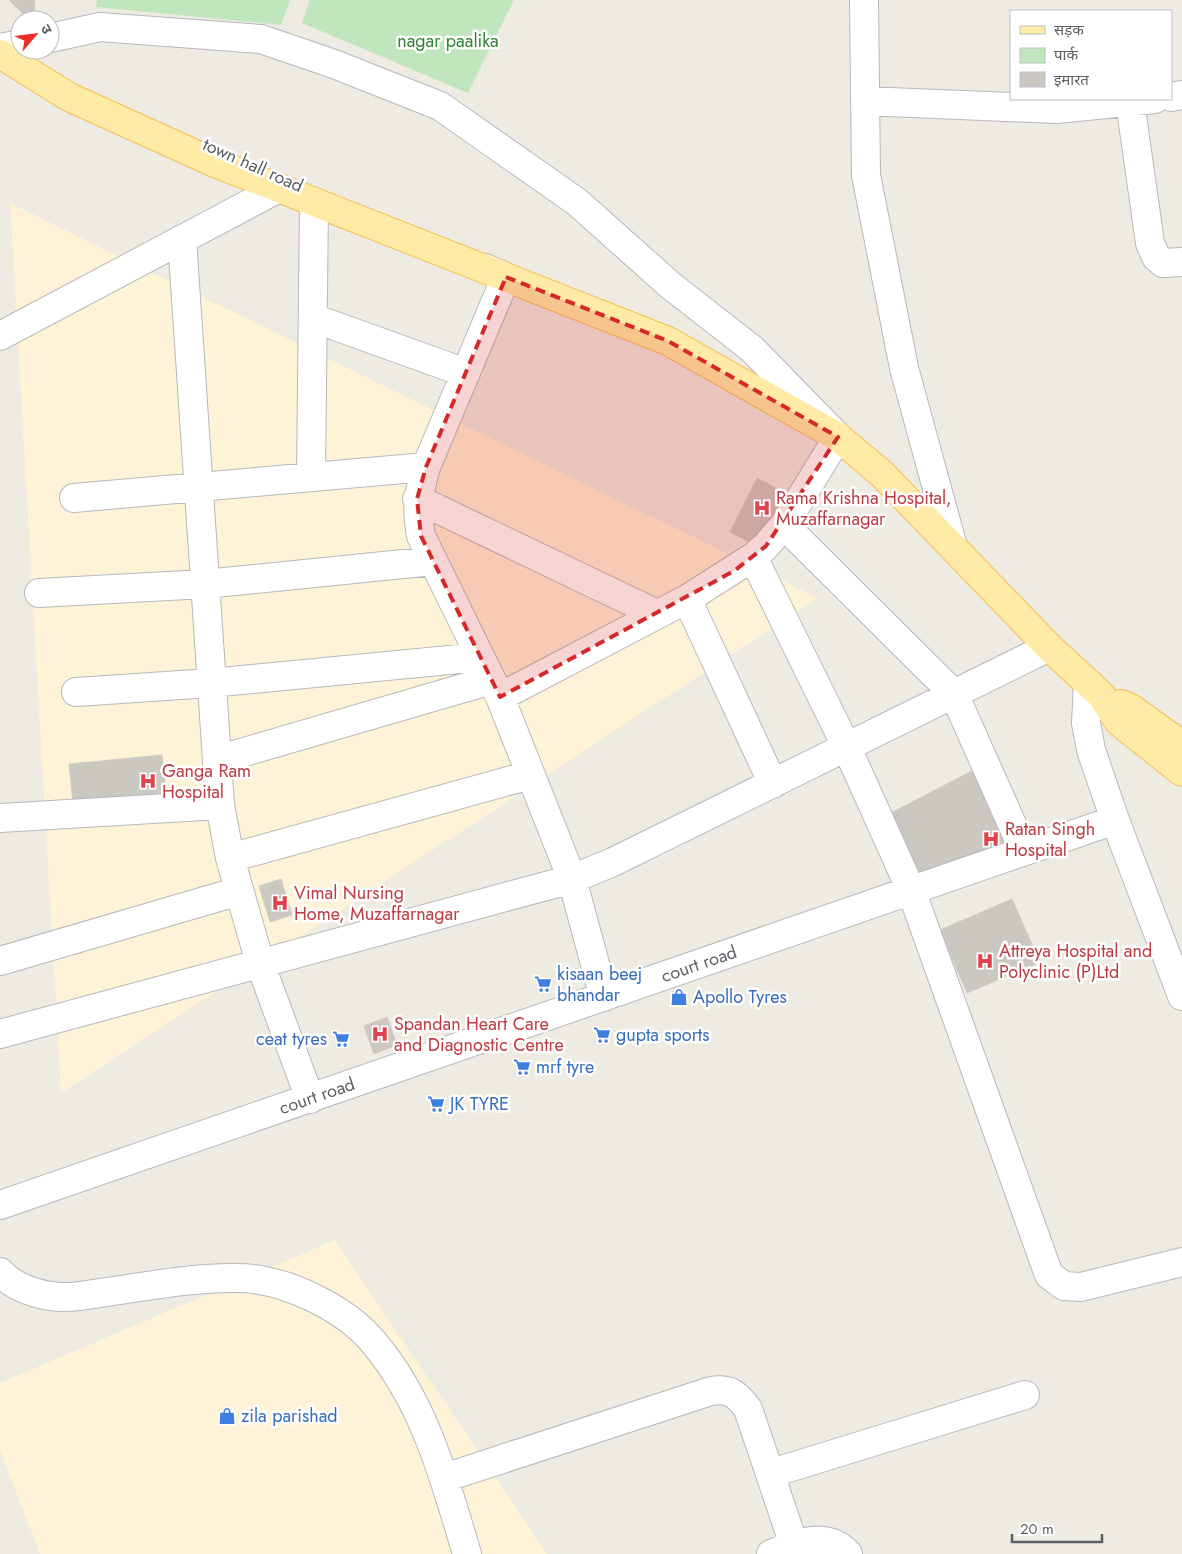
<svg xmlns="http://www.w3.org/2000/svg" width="1182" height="1554" font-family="Jost,'Noto Sans Devanagari',sans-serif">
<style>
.commercial{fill:#fff3d7}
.green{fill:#c0e6be}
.building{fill:#cbc7c1;stroke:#d3ccc1}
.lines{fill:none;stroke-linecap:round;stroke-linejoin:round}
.minor-casing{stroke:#b5b9bd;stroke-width:30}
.major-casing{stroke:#f5be55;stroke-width:30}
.minor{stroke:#fff;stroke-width:28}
.major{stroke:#ffeba6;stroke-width:28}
.marked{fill:#d62828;fill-opacity:0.2;stroke:#d62828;stroke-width:4;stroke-dasharray:10 6;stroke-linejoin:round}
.labels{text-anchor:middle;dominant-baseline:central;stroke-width:5;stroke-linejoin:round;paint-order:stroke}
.park-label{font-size:18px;fill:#338332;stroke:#fff}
.street-label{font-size:18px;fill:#5b5f64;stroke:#fff}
.health-label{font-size:18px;fill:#be3a42;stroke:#fff;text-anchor:start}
.shop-label{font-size:18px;fill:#366cbe;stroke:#fff;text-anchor:start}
</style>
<rect width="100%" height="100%" fill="#eeebe2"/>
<path class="commercial" d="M10 203 818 598 61 1093Z
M335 1240 547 1554H40L0 1450V1383Z"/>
<path class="green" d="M97 0H290L281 25 96 7Z
M310 0H514L468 93 302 23Z"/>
<path class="building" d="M9 0H35L33 20H29Z
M757 478 786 493 759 547 730 532Z
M162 755 167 803 74 812 69 764Z
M976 769 1014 849 936 878 916 870 885 816Z
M281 879 292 915 270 922 259 886Z
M1012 899 1040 962 967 993 940 930Z
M387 1017 397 1045 374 1054 364 1026Z"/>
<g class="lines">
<g class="minor-casing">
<path id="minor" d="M864 0 866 175 904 368 953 547
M50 38 100 27 261 39 334 64 440 106 577 202 670 285 752 349 838 437 784 525 766 546 753 557 687 599 500 697
M0 48 20 44
M1171 97 1182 95
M865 101 1057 109 1155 99
M1130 102 1150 243 1156 257 1163 263 1182 262
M182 239 220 805 230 858 260 963 310 1099
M485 268 506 277 426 467C418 496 416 507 421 536L500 697 572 879 604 997
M313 318 466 373
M0 336 279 188
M311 477 314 202
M74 498 426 467
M417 499 657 614
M784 525 954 694 1024 851
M753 557 847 748 911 890 1049 1275 1064 1286 1081 1287 1182 1262
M39 593 205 584 433 561
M687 599 773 784
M1088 683 1086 723 1091 750 1115 820 1182 996
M76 692 211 683 480 657
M217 760 491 680
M0 818 220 805
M230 858 530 775
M0 961 239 891
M0 1034 572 879 613 862 1049 647
M0 1205 1115 820
M0 1272C14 1288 40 1296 61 1297 76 1298 92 1294 106 1292 150 1286 194 1277 238 1278 284 1278 346 1308 375 1344 425 1404 445 1480 467 1554
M772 1473 1025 1395
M444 1478 711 1391C730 1388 737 1394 748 1409L794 1545
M771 1554C796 1544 827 1530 848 1554"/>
</g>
<g class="major-casing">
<path id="major" d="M0 54 69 97 215 163 668 341 838 437 882 474 1049 647 1101 695 1119 722 1182 772
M1121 704 1132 709 1182 745"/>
</g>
<use href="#minor" class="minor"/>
<use href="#major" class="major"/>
</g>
<path class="marked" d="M506 277 668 341 838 437 766 546 734 571 500 697 421 536 417 499 426 467Z"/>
<defs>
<g id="hospital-bare" transform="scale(1.35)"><path d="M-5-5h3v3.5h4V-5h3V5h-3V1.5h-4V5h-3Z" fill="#e0444e" stroke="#fff" stroke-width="2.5" paint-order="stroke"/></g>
<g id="supermarket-bare" transform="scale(1.35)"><path d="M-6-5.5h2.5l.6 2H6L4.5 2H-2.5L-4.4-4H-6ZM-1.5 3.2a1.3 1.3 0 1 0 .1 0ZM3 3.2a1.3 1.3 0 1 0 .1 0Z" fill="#3f7fe0" stroke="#fff" stroke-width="2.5" paint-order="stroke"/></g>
<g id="shop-bare" transform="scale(1.35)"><path d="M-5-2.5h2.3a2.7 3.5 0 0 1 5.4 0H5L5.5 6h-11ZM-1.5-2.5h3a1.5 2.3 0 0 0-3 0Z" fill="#3f7fe0" stroke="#fff" stroke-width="2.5" paint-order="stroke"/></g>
</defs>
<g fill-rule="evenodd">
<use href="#hospital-bare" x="762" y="508"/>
<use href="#hospital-bare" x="148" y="781"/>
<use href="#hospital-bare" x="991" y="839"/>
<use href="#hospital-bare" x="280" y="903"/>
<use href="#hospital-bare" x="985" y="961"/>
<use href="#supermarket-bare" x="543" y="984"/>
<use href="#shop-bare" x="679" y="997"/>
<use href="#hospital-bare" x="380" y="1034"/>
<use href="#supermarket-bare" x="602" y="1035"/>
<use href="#supermarket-bare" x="341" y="1039"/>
<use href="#supermarket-bare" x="522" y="1067"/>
<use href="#supermarket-bare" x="436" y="1104"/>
<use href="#shop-bare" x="227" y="1416"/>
</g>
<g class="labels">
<g class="park-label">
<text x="448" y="41">nagar paalika</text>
</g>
<g class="street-label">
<text transform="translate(253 165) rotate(24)">town hall road</text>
<text transform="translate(699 964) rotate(-19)">court road</text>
<text transform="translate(317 1096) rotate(-19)">court road</text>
</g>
<g class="health-label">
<text x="776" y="498">Rama Krishna Hospital,<tspan x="776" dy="21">Muzaffarnagar</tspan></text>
<text x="162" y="771">Ganga Ram<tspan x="162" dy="21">Hospital</tspan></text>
<text x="1005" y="829">Ratan Singh<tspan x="1005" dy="21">Hospital</tspan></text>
<text x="294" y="893">Vimal Nursing<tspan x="294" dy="21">Home, Muzaffarnagar</tspan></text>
<text x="999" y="951">Attreya Hospital and<tspan x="999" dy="21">Polyclinic (P)Ltd</tspan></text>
<text x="394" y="1024">Spandan Heart Care<tspan x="394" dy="21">and Diagnostic Centre</tspan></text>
</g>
<g class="shop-label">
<text x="557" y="974">kisaan beej<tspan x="557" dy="21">bhandar</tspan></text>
<text x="693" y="997">Apollo Tyres</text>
<text x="616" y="1035">gupta sports</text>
<text x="327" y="1039" text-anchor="end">ceat tyres</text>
<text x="536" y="1067">mrf tyre</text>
<text x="450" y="1104">JK TYRE</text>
<text x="241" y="1416">zila parishad</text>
</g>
</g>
<rect x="1010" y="10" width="162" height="90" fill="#ffffff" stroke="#bdbfc1"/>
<rect x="1020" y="26" width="25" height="8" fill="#ffeba6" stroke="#bdbfc1"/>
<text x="1054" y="35" font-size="15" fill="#5b5f64">सड़क</text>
<rect x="1020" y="48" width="25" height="15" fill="#c0e6be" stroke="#bdbfc1"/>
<text x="1054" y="60" font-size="15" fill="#5b5f64">पार्क</text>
<rect x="1020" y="72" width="25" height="15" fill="#cbc7c1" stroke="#bdbfc1"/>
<text x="1054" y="85" font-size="15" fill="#5b5f64">इमारत</text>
<g transform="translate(35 35) rotate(62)"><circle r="24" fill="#ffffff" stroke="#bdbfc1"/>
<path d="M0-4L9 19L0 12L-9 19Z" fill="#ed2d29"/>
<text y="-8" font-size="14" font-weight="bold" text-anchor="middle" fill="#5b5f64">उ</text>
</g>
<path d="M1012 1534v8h90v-8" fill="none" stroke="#5b5f64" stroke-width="2.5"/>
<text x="1020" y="1534" font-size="15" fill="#5b5f64" stroke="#ffffff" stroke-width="4" paint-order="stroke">20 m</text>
</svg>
